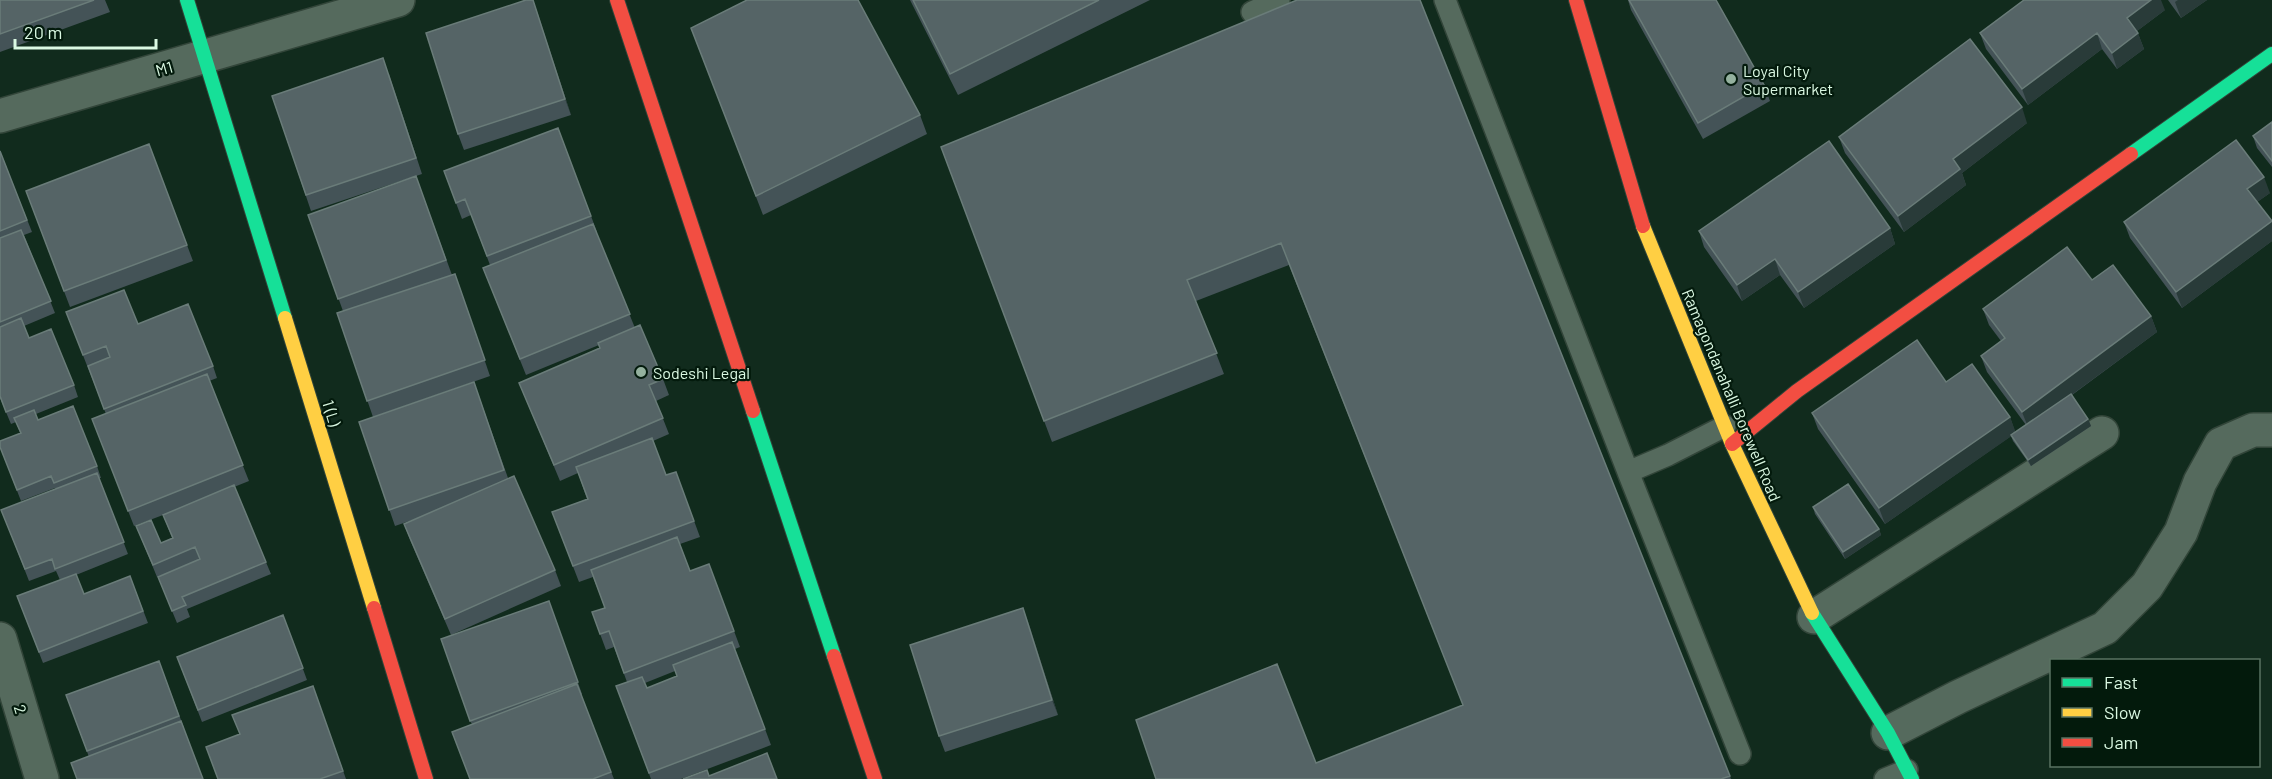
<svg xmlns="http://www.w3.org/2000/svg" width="2272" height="779" font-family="Barlow,sans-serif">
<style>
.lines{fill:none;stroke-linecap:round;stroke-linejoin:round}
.lane-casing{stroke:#324539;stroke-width:24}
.street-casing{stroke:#324539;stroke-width:36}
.fast-casing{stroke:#324539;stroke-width:16}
.slow-casing{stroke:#324539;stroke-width:16}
.jam-casing{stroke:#324539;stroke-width:16}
.lane{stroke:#556a5d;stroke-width:21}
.street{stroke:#556a5d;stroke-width:33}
.fast{stroke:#16e098;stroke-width:14}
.slow{stroke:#ffcf43;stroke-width:14}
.jam{stroke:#f24e42;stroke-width:14}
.wall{fill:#445357;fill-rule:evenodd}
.shaded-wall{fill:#293b39}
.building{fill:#556466;stroke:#6a7c79;stroke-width:1.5}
.poi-dot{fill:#94b19e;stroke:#031a0c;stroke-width:2}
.labels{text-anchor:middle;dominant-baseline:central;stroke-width:4.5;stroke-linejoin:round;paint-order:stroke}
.street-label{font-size:16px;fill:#dbf9e3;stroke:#031a0c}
.poi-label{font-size:16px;fill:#dbf9e3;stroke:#031a0c;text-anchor:start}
</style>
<rect width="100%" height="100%" fill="#112b1d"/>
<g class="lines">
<g class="lane-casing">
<path id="lane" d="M1445 0 1628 472 1668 455 1725 426
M1252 12 1279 0
M1628 472 1740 754
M1885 779 1907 770"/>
</g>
<g class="street-casing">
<path id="street" d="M0 116 398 0
M1814 617 2102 433
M0 639 42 779
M1888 733 1958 697 2105 628 2147 586 2181 532 2200 482 2221 444 2253 430H2272"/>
</g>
<g class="fast-casing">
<path id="fast" d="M187 0 285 318
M2131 154 2272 54
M753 411 834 656
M1812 613 1888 733 1912 779"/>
</g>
<g class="slow-casing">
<path id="slow" d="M1643 226 1732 444 1812 613
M285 318 374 608"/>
</g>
<g class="jam-casing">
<path id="jam" d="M617 0 753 411
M1576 0 1643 226
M1732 444 1797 391 2131 154
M374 608 426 779
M834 656 875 779"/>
</g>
<use href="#lane" class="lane"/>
<use href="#street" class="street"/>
<use href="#fast" class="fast"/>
<use href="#slow" class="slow"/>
<use href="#jam" class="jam"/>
</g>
<path class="wall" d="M0 0H105L110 12 0 52Z
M533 0 571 115 464 150 458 134Z
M910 0H1150L958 95Z
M1420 0 1731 779H1156L1316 763 1463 705 1289 265 1196 301 1224 374 1052 442 941 147Z
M1628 0H1716L1764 85 1770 101 1703 139 1631 10Z
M2168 0H2207L2181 18Z
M2165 10 2137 31 2144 49 2117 69 2102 49 2028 105 1986 49 1980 33Z
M691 28 920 115 927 134 763 215Z
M389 74 422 174 311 211 272 96Z
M2272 122V167L2257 148 2253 136Z
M2027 123 1962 173 1966 185 1904 232 1845 153 1839 137Z
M149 144 193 261 70 307 26 191Z
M0 151 32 232 24 235 55 313 24 326 29 338 74 385 78 397 36 414 38 420 97 466 101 478H99L128 554 76 575 84 594 130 576 148 623 43 663 17 596 60 580 56 571 29 581 6 522 56 489 55 488 21 501 0 447 20 433 16 422 11 424 0 398Z
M444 171 591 216 597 232H596L635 328 663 379 669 395 656 401 669 434 653 441 666 475 676 472 700 537 680 544 690 571 709 564 740 647 735 649 771 745 681 779H651L616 686 627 682 614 647 606 650 592 612 605 608 593 577 579 582 552 512 587 499 578 473 560 481 519 383 600 348 599 345 526 375 483 268 490 265 471 215 462 219ZM675 671 677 676 647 688 645 683Z
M416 176 452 275 455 274 490 376 373 417 337 313 343 311 308 215Z
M2270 193 2257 202 2272 221V241L2182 308 2130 238 2124 222Z
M1890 228 1895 244 1804 308 1780 275 1742 301 1704 247 1699 231Z
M2092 280 2151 316 2157 332 2072 395 2088 419 2091 426 2031 466 2013 441 2011 436 1885 524 1818 429 1812 413 1946 382 2010 417 2015 432 2026 425 1987 372 1981 356 2001 341 1989 325 1983 309Z
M66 312 138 324 213 366 217 378 209 381 249 481 234 487 271 574 187 609 190 617 177 623 158 577 200 560 157 577 136 526 161 543 172 538 163 515 134 526 92 419 106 414Z
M474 382 508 478 555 570 561 586 451 635 410 540 404 524 418 518 395 526 359 422Z
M1813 507 1879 529 1881 535 1845 559 1815 514Z
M549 601 582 694 581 695 614 779H470L472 724 470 721Z
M1023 608 1058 715 945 752 939 736Z
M283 615 307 680 202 722 177 657Z
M159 661 184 728 89 757 66 695Z
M313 686 346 779H218L239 734Z"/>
<path class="shaded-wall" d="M533 0 538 14 571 115 565 99Z
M2151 0H2161L2165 10 2133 34 2127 18Z
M2178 0H2207L2181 18 2175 2Z
M2097 33 2102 49 2028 105 2022 89Z
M2138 33 2144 49 2117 69 2112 53Z
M2022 107 2027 123 1962 173 1966 185 1904 232 1898 216 1953 159Z
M2264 177 2270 193 2253 205 2247 189Z
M2272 221V241L2182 308 2176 292Z
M1890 228 1895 244 1804 308 1798 292Z
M1775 259 1780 275 1742 301 1737 285Z
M2151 316 2157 332 2028 427 2022 412Z
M2010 417 2016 433 1885 524 1879 508Z
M2088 419 2091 426 2031 466 2028 460Z
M1879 529 1881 535 1845 559 1843 552Z
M1023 608 1029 624 1058 715 1052 700Z"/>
<path class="building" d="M0 0H94L0 34Z
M526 0H533L565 99 458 134 426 33Z
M747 0H858L920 115 756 196 691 28Z
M913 0H1099L950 74Z
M1297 0H1420L1730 776 1721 779H1156L1136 720 1277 664 1316 763 1463 705 1281 243 1187 280 1217 353 1044 421 941 147Z
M1629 0H1716L1764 85 1698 123Z
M2024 0H2151L2127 18 2138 33 2112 53 2097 33 2022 89 1980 33Z
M1970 39 2022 107 1953 159 1960 169 1898 216 1839 137Z
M383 58 416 158 306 195 272 96Z
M2272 122V161L2253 136Z
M558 128 591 216 487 256 465 199 456 203 444 171Z
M2236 140 2264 177 2247 189 2272 221 2176 292 2124 222Z
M1829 141 1890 228 1798 292 1775 259 1737 285 1699 231Z
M149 144 187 245 64 291 26 191Z
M0 151 27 220 0 231Z
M416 176 446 260 338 299 308 215Z
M593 224 630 314 520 359 483 268Z
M21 230 51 301 0 322V238Z
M2067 247 2092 280 2113 265 2151 316 2022 412 1981 356 2005 338 1983 309Z
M455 274 485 360 367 401 337 313Z
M124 290 138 324 188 304 213 366 104 409 88 366 110 357 106 346 83 355 66 312Z
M21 318 29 338 51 329 74 385 6 412 0 396V327Z
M640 325 663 379 649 385 663 418 554 465 519 383 600 348 598 343Z
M1917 340 1946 382 1972 364 2010 417 1879 508 1812 413Z
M207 374 243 465 128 511 92 419Z
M474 382 504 470 389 510 359 422Z
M2071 394 2088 419 2028 460 2011 435Z
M73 406 97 466 54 483 51 476 17 490 0 447V441L21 433 14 418 34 410 38 420Z
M652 438 666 475 676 472 694 521 573 566 552 512 588 499 576 467Z
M97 473 124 542 55 569 52 559 25 569 1 510Z
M514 476 555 570 445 619 404 524Z
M1848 484 1879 529 1843 552 1813 507Z
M234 485 266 562 182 597 186 605 172 611 158 577 200 559 195 547 153 565 136 526 151 520 161 543 173 538 163 515Z
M677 537 690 571 709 564 734 631 624 673 609 631 600 634 592 612 605 608 591 570Z
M76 574 84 594 130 576 143 611 39 652 17 596Z
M549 601 578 682 470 721 441 639Z
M1023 608 1052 700 939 736 910 645Z
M283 615 303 668 198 710 177 657Z
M732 642 765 729 649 773 616 686 642 677 647 688 677 676 673 665Z
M159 661 179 716 87 751 66 695Z
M577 684 611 772 593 779H470L452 732Z
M313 686 343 771 320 779H218L206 747 240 734 232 715Z
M181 721 203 779H77L71 763Z
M767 753 777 779H683L707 770 709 776Z"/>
<g class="poi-dot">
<circle cx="1731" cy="79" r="6"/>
<circle cx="641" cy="372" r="6"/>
</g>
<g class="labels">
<g class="street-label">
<text transform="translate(164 68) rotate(-16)">M1</text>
<text transform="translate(1732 395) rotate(67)">Ramagondanahalli Borewell Road</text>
<text transform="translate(332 413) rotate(73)">1 (L)</text>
<text transform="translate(21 709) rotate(73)">2</text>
</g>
<g class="poi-label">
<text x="1743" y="70">Loyal City<tspan x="1743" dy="18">Supermarket</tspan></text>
<text x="653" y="372">Sodeshi Legal</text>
</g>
</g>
<rect x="2050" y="659" width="210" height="108" fill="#031a0c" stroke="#597362" stroke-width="1.5"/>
<rect x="2062" y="678" width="30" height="9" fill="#16e098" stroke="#597362" stroke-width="1.5"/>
<text x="2104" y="689" font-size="18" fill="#dbf9e3">Fast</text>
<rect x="2062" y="708" width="30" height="9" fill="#ffcf43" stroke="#597362" stroke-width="1.5"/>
<text x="2104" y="719" font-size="18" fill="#dbf9e3">Slow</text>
<rect x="2062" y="738" width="30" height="9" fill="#f24e42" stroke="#597362" stroke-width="1.5"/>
<text x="2104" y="749" font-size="18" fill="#dbf9e3">Jam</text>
<path d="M15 39v9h141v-9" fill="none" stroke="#dbf9e3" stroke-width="3"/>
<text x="24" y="39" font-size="18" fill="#dbf9e3" stroke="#031a0c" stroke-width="4.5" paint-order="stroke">20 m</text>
</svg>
